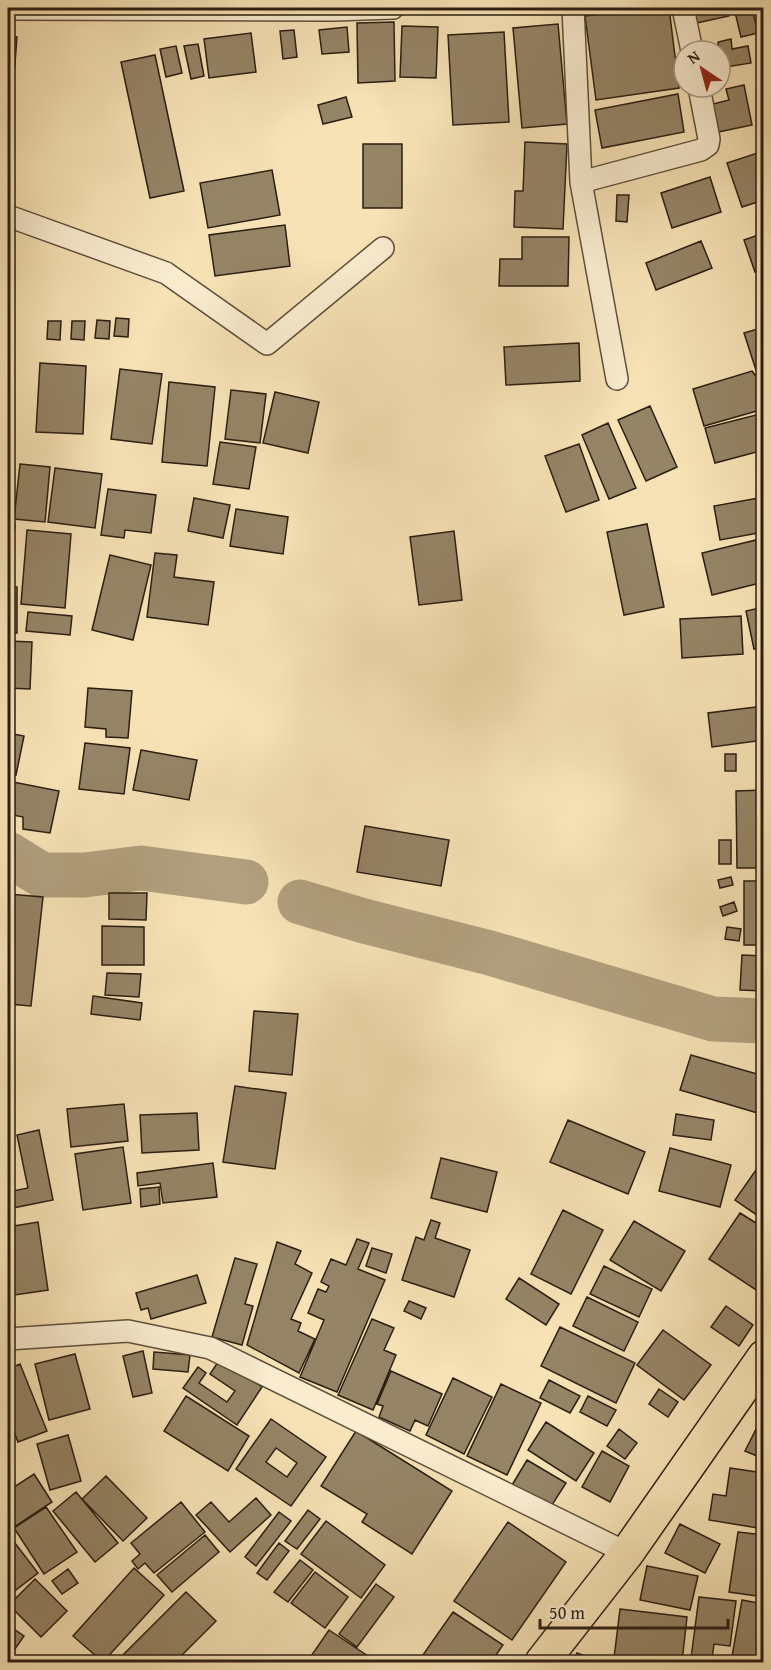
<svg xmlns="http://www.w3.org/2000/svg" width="771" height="1670" font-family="'Gentium Book Plus',serif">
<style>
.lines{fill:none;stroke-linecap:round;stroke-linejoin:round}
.river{stroke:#b19f7d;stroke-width:45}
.building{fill:#958466;stroke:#2b1e11;stroke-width:1.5;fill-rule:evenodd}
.minor-casing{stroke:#5e4f3a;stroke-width:24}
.primary-casing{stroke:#2b1e11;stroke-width:36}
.minor{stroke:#f9eccf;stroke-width:21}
.primary{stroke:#f6e2b5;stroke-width:33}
</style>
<rect width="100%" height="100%" fill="#f6e2b5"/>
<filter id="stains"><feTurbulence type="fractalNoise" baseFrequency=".00333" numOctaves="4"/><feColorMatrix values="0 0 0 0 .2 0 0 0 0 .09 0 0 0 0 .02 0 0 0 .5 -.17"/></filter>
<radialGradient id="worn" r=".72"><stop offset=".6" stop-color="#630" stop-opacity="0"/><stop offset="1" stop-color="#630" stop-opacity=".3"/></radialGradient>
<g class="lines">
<path class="river" d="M8 854 42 875H84L141 868 246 882
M300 902 364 921 490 953 713 1019 764 1021"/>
</g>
<path class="building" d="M650 8H669L679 88 596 100 585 16Z
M689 8H727L729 16 692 24Z
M734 8H752L758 33 741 37Z
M757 8H764V28Z
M394 22 395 81 358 83 357 23Z
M558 24 567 124 522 128 513 28Z
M402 26 438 27 436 78 400 77Z
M347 27 349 52 322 54 319 30Z
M294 30 297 57 283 59 280 31Z
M504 32 509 122 453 125 448 35Z
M251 33 256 72 209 78 204 39Z
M8 36 17 37 11 116H8Z
M731 39 732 49 748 46 751 63 720 68 718 42Z
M198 44 204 76 191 79 184 46Z
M176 46 182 73 166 77 160 49Z
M155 55 184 191 150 198 121 62Z
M744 85 752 125 718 132 713 104 729 100 726 89Z
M678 94 684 132 602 148 595 110Z
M346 97 352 117 323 124 318 105Z
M525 142 567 144 563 229 514 227 515 191H523Z
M363 144H402V208H363Z
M764 151V200L742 207 727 163Z
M272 170 280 215 208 228 200 183Z
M710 177 721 212 672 228 661 193Z
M617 195H629L627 222 616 221Z
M285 225 290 266 215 276 209 235Z
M764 233V270L755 272 744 240Z
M522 237H569L568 286H499L500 259H522Z
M701 241 712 268 656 290 646 263Z
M8 303H11V333H8Z
M116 318 129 319 128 337 114 336Z
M97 320 110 321 109 339 95 338Z
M48 321H61L60 340 47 339Z
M72 321H85L84 340 71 339Z
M764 327V368L756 370 744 333Z
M579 343 580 381 506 385 504 347Z
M40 363 86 366 83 434 36 432Z
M120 369 162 374 152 444 111 439Z
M752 371 755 375 764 372V409L704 426 693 389Z
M169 382 215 387 207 466 162 462Z
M231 390 266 394 260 443 225 439Z
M275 392 319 402 308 453 263 443Z
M650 406 677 467 646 481 618 420Z
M764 413V450L715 463 705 428Z
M608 423 636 488 609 499 582 435Z
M220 442 256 447 249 489 213 484Z
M579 444 599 500 566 512 545 456Z
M8 463 12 464 9 517H8Z
M20 464 50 467 45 522 14 519Z
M55 468 102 474 95 528 48 522Z
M108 489 156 495 151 533 125 530 124 538 101 535Z
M764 497V532L720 540 714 506Z
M194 498 230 505 223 538 188 531Z
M236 509 288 517 283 554 230 546Z
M8 524H15L12 578H8Z
M647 524 664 607 624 615 607 532Z
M27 530 71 534 65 608 21 604Z
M454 531 462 600 419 605 410 537Z
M756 540 764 571V582L712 595 702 553Z
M155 553 177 555 174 577 214 582 208 625 147 617Z
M110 555 151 565 133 640 92 630Z
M8 587H17V633H8Z
M764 607V647L754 649 746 611Z
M28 612 72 616 70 635 26 631Z
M741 616 743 654 682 658 680 619Z
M8 641 32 642 30 689 8 688Z
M88 688 132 691 128 738 106 737V729L85 727Z
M764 706V740L712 747 708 713Z
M8 733 24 736 16 775 8 773Z
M85 743 130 748 124 794 79 789Z
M141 750 197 760 189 800 133 790Z
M725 754H736V771H725Z
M8 781 59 791 50 833 23 829V817L8 814Z
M764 790V868H737L736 791Z
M365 826 449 840 441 886 357 872Z
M719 840H731V864H719Z
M731 877 733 885 720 888 718 880Z
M744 881H764V945H744Z
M109 893H147L146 920 109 919Z
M8 894 43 897 31 1006 8 1004Z
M734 902 737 911 723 916 720 907Z
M102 926 144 927V965H102Z
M727 927 741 929 739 941 725 939Z
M742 955 764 956V991L740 990Z
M107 973 141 974 139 997 105 995Z
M93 996 142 1003 140 1020 91 1014Z
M254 1011 298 1014 292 1075 249 1071Z
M691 1055 764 1076V1105L761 1114 680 1090Z
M235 1086 286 1093 275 1169 223 1162Z
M124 1104 128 1141 71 1147 67 1109Z
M197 1113 199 1150 142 1153 140 1115Z
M676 1114 714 1120 711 1140 673 1135Z
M568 1120 645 1152 628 1194 550 1162Z
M39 1130 53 1200 8 1209V1192L28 1188 17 1135Z
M123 1147 131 1203 83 1210 75 1154Z
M670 1148 731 1165 720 1207 659 1191Z
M441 1158 497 1172 487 1212 431 1198Z
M213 1163 217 1197 163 1203 160 1183 138 1186 137 1173Z
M758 1167 764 1171V1220L735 1200Z
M159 1187 160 1204 141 1207 140 1189Z
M563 1210 603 1230 571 1294 531 1274Z
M740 1213 764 1228V1295L709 1259Z
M431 1220 440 1223 435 1238 470 1250 454 1297 402 1280 416 1237 424 1240Z
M634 1221 685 1251 661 1291 610 1260Z
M38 1222 48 1290 8 1296V1227Z
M357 1239 369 1243 358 1269 385 1280 337 1392 300 1377 324 1320 308 1313 318 1289 326 1292 329 1286 321 1282 331 1259 346 1265Z
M277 1242 301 1251 295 1264 312 1273 291 1319 301 1323 298 1331 315 1339 299 1373 247 1345Z
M372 1248 392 1254 386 1273 366 1266Z
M235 1258 257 1264 245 1304 253 1306 242 1345 212 1337Z
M604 1266 652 1289 639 1317 590 1294Z
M197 1275 206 1303 151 1319 148 1308 141 1310 136 1293Z
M519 1278 559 1304 546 1325 506 1299Z
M587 1297 638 1322 624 1351 573 1326Z
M409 1301 426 1308 421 1319 404 1311Z
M726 1306 753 1325 739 1346 711 1327Z
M372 1319 394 1328 384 1350 396 1355 373 1410 338 1395Z
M560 1327 635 1363 616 1403 541 1366Z
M663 1330 711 1365 684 1400 637 1365Z
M143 1351 152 1393 133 1397 123 1356Z
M154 1352 190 1355 188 1372 153 1369Z
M75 1354 90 1409 49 1420 35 1364Z
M220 1359 262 1387 237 1425 183 1388 198 1367 206 1373 199 1383 227 1402 235 1391 210 1374Z
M20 1364 47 1431 18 1442 8 1417V1369Z
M391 1371 442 1394 428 1426 415 1420 410 1431 379 1417 383 1406 377 1404Z
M453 1378 492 1397 464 1454 426 1435Z
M549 1380 580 1396 570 1413 540 1398Z
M501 1384 541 1403 507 1475 467 1456Z
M659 1389 678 1402 668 1417 649 1404Z
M186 1396 249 1436 228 1471 164 1431Z
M588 1396 616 1410 607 1426 580 1412Z
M764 1413V1459L745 1451Z
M271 1419 326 1457 291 1506 236 1469ZM276 1448 297 1463 287 1477 266 1462Z
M546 1422 594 1453 576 1481 528 1450Z
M619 1429 637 1443 625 1459 607 1446Z
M356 1431 452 1491 412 1554 362 1522 367 1514 321 1486Z
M68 1435 81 1481 50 1490 37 1444Z
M602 1451 629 1466 610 1502 582 1487Z
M527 1460 566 1483 550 1508 512 1485Z
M730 1468 764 1473V1529L709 1520 713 1494 726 1496Z
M34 1474 52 1502 8 1531V1491Z
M106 1476 147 1518 123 1541 82 1499Z
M76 1492 118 1543 95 1562 53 1511Z
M256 1498 271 1515 230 1552 196 1515 211 1502 229 1522Z
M181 1502 205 1532 154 1573 145 1563 138 1569 132 1561 140 1554 131 1543Z
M46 1507 77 1552 44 1574 14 1528Z
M308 1510 320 1519 297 1549 285 1541Z
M279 1512 291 1521 256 1566 245 1557Z
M326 1521 385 1565 361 1598 301 1554Z
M508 1522 566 1562 512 1640 454 1601Z
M680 1524 720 1544 705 1573 665 1553Z
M738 1532 764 1535V1597L729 1592Z
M8 1534 38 1573 8 1596Z
M205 1535 219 1552 172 1592 157 1575Z
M279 1543 289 1551 267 1580 257 1573Z
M300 1560 313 1570 288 1602 274 1592Z
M647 1566 698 1576 690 1610 640 1600Z
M134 1568 164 1595 103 1662 73 1636Z
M68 1569 78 1583 62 1594 52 1581Z
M315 1572 348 1597 325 1628 291 1603Z
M35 1579 67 1611 41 1637 9 1605Z
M376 1584 394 1597 357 1647 339 1634Z
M186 1592 216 1621 175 1662H123L119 1659Z
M699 1597 736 1601 730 1646 714 1644 712 1660 691 1658Z
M742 1600 764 1604V1662H731Z
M620 1609 687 1617 682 1662H653L614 1658Z
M453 1612 503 1645 491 1662H418Z
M8 1625 24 1636 8 1659Z
M329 1630 377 1662H307Z
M577 1653 601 1662H573Z"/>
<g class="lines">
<g class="minor-casing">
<path id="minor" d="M573 8 581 182 617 379
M683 8 692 51
M8 9 334 10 393 8
M581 182 701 150 708 145 709 139 699 87
M8 216 166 273 267 344 383 248
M8 1339 128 1331 210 1348 627 1553"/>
</g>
<g class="primary-casing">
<path id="primary" d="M542 1662 627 1553 764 1357"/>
</g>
<use href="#minor" class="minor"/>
<use href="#primary" class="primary"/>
</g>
<rect width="771" height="1670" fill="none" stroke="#f6e2b5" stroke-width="30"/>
<rect x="9" y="9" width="753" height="1652" fill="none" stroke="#2b1e11" stroke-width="3"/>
<rect x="15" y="15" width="741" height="1640" fill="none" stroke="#2b1e11" stroke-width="1.5"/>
<g transform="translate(702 69) rotate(324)"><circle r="28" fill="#f9eccf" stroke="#a79a83" stroke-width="1.5"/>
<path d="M0-4.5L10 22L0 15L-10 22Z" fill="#8f2418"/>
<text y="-9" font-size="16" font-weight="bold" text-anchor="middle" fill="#2b1e11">N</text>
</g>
<path d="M540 1619v9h188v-9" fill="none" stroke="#2b1e11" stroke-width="3"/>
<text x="549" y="1619" font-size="18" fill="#2b1e11" stroke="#f9eccf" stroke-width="4.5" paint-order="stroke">50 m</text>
<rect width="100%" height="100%" filter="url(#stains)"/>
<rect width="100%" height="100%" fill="url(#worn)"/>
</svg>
